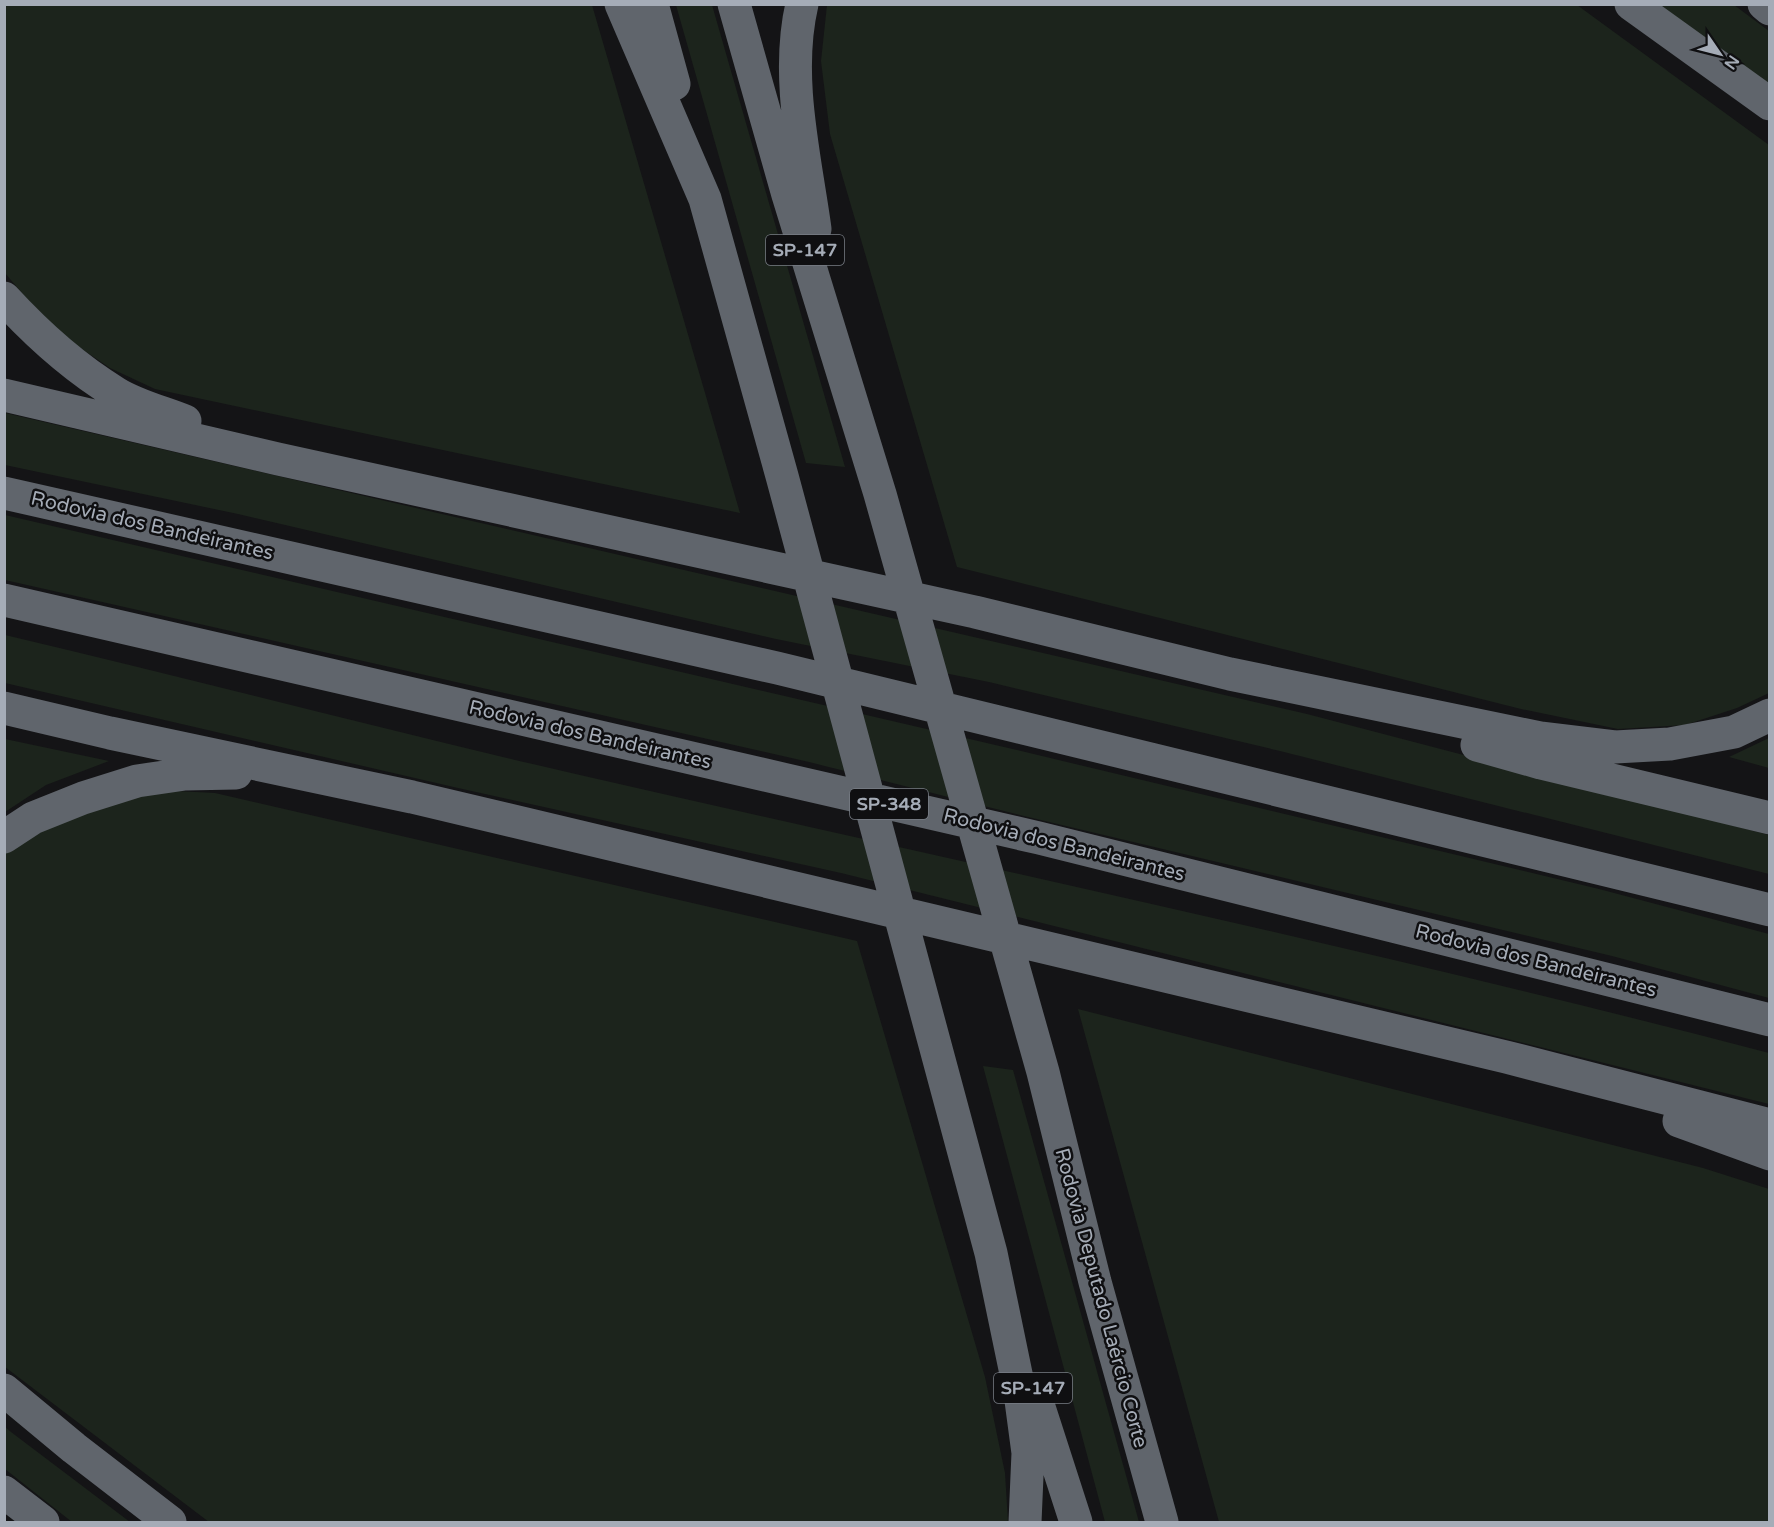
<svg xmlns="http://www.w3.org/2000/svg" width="1774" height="1527" font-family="'Varela Round',sans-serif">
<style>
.green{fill:#1c241c}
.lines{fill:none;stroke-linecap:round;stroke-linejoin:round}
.motorway{stroke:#60656c;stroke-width:33}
.labels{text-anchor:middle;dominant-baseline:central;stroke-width:5;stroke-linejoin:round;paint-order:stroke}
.shield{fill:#0f0f11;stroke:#787d85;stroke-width:1.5}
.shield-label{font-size:18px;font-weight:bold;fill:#a5acb7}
.street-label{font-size:20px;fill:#a5acb7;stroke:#0f0f11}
</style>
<rect width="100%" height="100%" fill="#141416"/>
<path class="green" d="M4 5H592L740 513 155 389 110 368 73 343 38 312 5 273Z
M676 5H712L845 467 806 463Z
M827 5H1577L1769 145V693L1737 708 1685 725 1618 729 1521 709 957 567 830 134 821 61Z
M1655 5H1734L1769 31V90Z
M5 413 1307 714 1769 835V874L1280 751 989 682 776 639 238 514 5 465Z
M5 515 1004 747 1599 889 1769 934V998L1612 956 1024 816 809 762 5 580Z
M5 635C197 680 388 731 580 775 977 866 1376 950 1769 1053V1104L841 873 458 788 5 683Z
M1769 738V768L1729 757Z
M5 739 109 761 46 785 5 812Z
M176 791 215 793 857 941 985 1377 1005 1473 1008 1522H209L5 1367 4 854 72 814 121 798Z
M1078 1009 1703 1168 1769 1189V1522H1219Z
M983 1066 1013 1070 1139 1522H1105Z
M4 1426 11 1432 130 1522H72L5 1469Z"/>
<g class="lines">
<path class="motorway" d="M621 4 705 199 782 476 991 1253 1020 1393 1028 1453 1025 1522
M652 4 674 84
M734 4 788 195 880 494 1043 1072 1095 1282 1162 1522
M802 4C785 77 805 156 815 229
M1631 4 1770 104
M1764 4 1770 9
M4 298C37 334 75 368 116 393 137 406 163 412 185 421
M4 395 278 459 975 612 1230 674 1540 738 1615 747 1670 744 1734 732 1770 715
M4 493 777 668 1770 910
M4 600 1039 838 1770 1020
M4 708 110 733 412 797 1506 1057 1770 1125
M1477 745 1541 763 1770 818
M4 837 33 818 83 798 137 781 185 774 236 773
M1679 1121 1770 1154
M4 1390 74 1448 170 1522
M1036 1398 1076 1522
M4 1492 43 1522"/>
</g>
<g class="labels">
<g class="shield">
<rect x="766" y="235" width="78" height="30" rx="4.5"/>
<rect x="850" y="789" width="78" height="30" rx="4.5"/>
<rect x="994" y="1373" width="78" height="30" rx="4.5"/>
</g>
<g class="shield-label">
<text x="805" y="250">SP-147</text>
<text x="889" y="804">SP-348</text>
<text x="1033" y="1388">SP-147</text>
</g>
<g class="street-label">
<text transform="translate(152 526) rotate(13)">Rodovia dos Bandeirantes</text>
<text transform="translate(590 735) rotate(13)">Rodovia dos Bandeirantes</text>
<text transform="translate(1064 845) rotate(14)">Rodovia dos Bandeirantes</text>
<text transform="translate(1536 961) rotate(14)">Rodovia dos Bandeirantes</text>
<text transform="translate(1101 1298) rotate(75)">Rodovia Deputado Laércio Corte</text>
</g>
</g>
<rect width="1774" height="1527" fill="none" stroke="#a5acb7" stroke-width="12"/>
<g transform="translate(1720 54) rotate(125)" stroke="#0f0f11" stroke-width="4.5" paint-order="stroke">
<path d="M0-4.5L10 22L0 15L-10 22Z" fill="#a5acb7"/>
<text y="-9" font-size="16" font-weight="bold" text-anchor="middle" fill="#a5acb7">N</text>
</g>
</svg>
